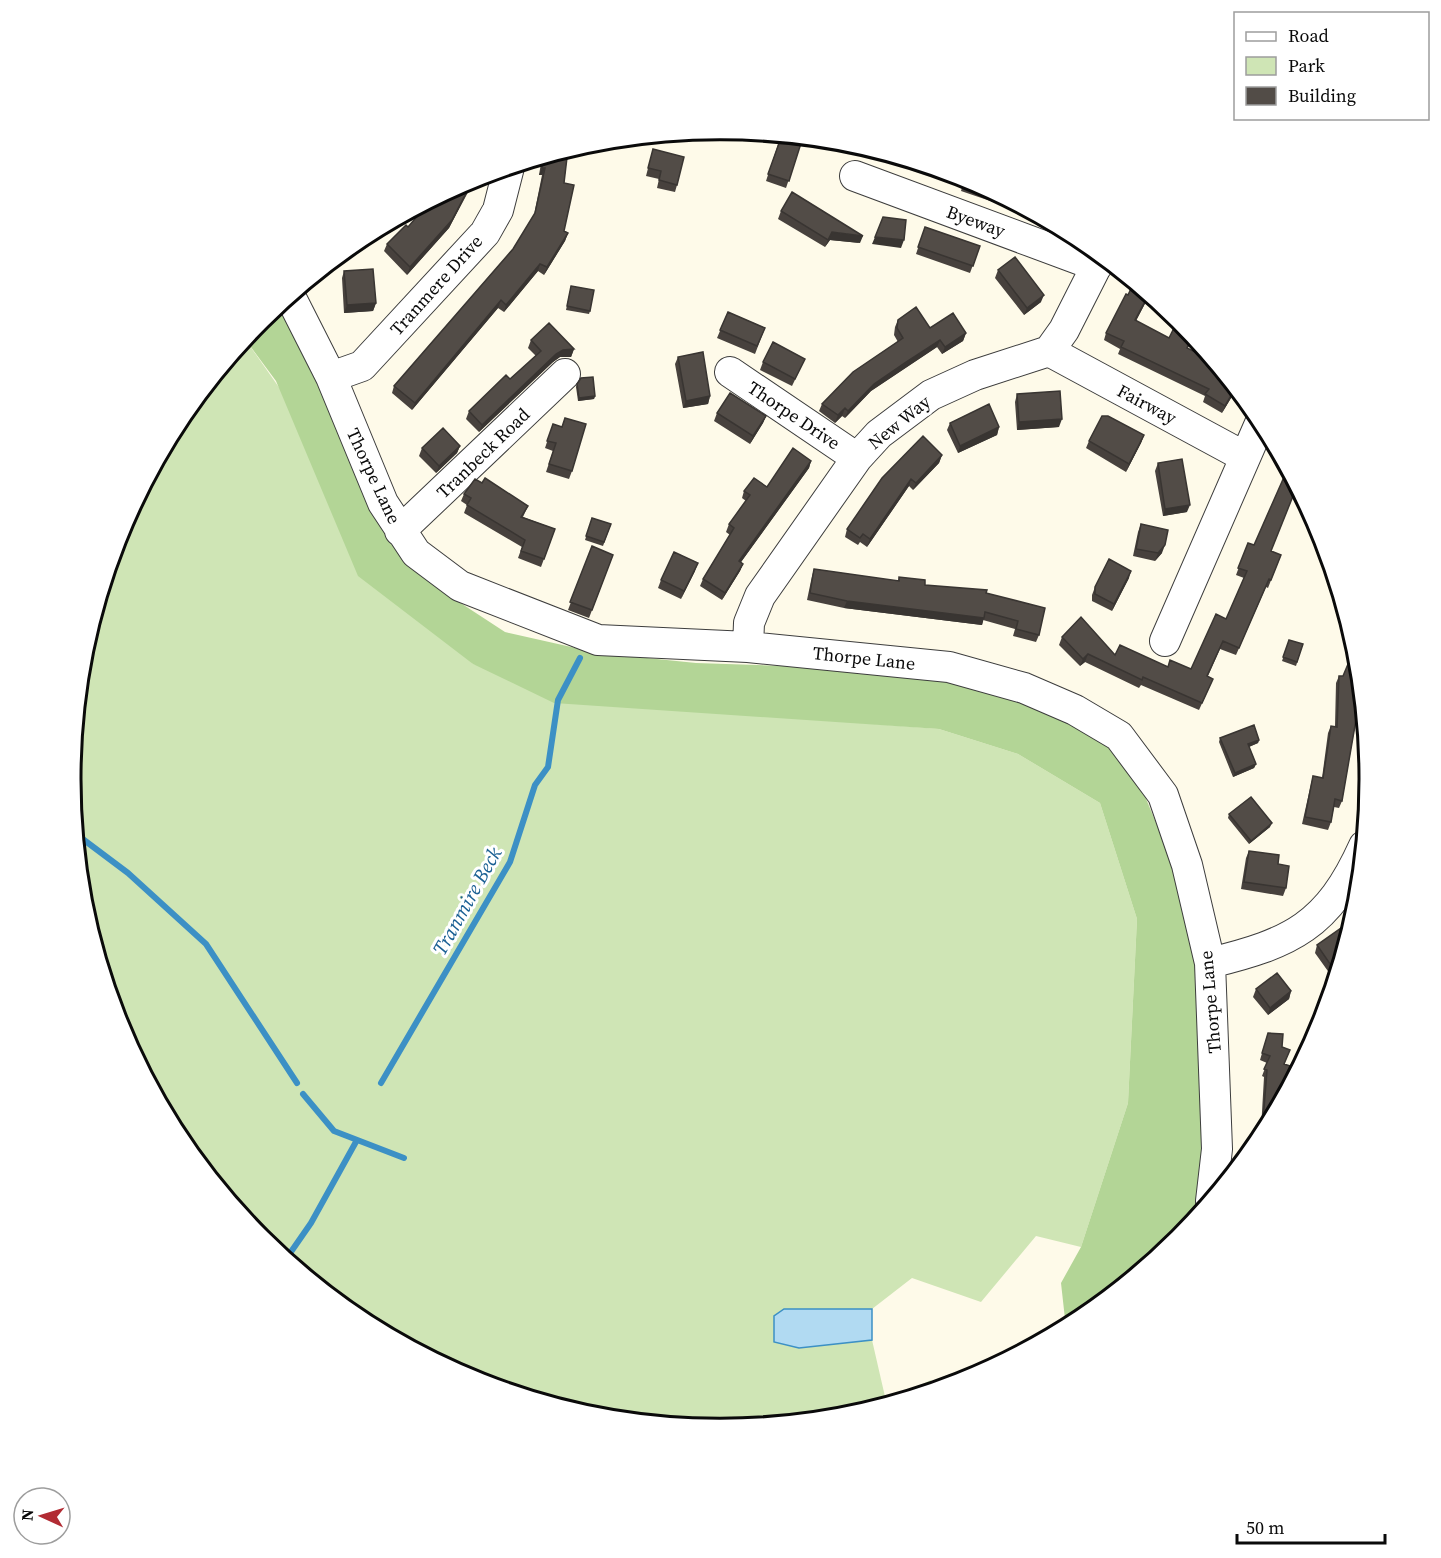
<svg xmlns="http://www.w3.org/2000/svg" width="1441" height="1558" font-family="'Source Serif 4',serif">
<style>
.green{fill:#cfe5b5}
.forest{fill:#b3d596}
.water{fill:#b1daf2;stroke:#3c90c5;stroke-width:1.5}
.lines{fill:none;stroke-linecap:round;stroke-linejoin:round}
.stream{stroke:#3c90c5;stroke-width:6}
.minor-casing{stroke:#3d3d3d;stroke-width:32}
.minor{stroke:#fff;stroke-width:30}
.wall{fill:#47413d}
.shaded-wall{fill:#393532}
.building{fill:#524c47;stroke:#393532;stroke-width:1.5}
.labels{text-anchor:middle;dominant-baseline:central;stroke-width:6;stroke-linejoin:round;paint-order:stroke}
.street-label{font-size:18px;fill:#0a0a0a;stroke:#fff}
.water-label{font-size:20px;font-style:italic;fill:#1c6194;stroke:#fff}
.rim{fill:none;stroke:#0a0a0a;stroke-width:3}
</style>
<rect width="100%" height="100%" fill="#fefae9"/>
<path class="green" d="M245 339 473 664 758 715 939 729 1018 754 1100 803 1137 919 1128 1103 1081 1247 1036 1236 981 1302 912 1278 872 1309V1340L886 1401 931 1380 936 1390 847 1417 720 1429 593 1416 471 1379 359 1319 261 1238 180 1140 120 1027 83 905 71 779 83 652 120 530 180 418Z"/>
<path class="forest" d="M282 302 456 600 505 632 598 653 696 663 936 671 1097 729 1137 777 1181 883 1202 966 1203 1211 1180 1239 1081 1320 1066 1328 1061 1283 1081 1247 1128 1103 1137 919 1100 803 1018 754 939 729 554 703 473 664 358 576 276 381 245 339 261 319Z"/>
<path class="water" d="M784 1309H872V1340L799 1348 774 1342V1316Z"/>
<g class="lines">
<path class="stream" d="M76 834 128 873 206 944 297 1083
M381 1083 510 862 535 785 548 767 558 700 580 658
M303 1094 334 1131 404 1158
M286 1259 311 1223 357 1140"/>
<g class="minor-casing">
<path id="minor" d="M855 176 1097 266
M290 296 331 377 383 503 416 553 460 586 598 640 748 647 949 667 1024 688 1075 710 1119 736 1163 795 1187 865 1210 963 1217 1149 1211 1201
M1049 351 1245 457
M730 372 857 458
M331 377 362 366 485 233 498 210 509 167
M400 531 565 374
M1165 641 1262 419
M748 647 749 623 760 596 857 458 879 434 931 395 975 375 1049 351 1064 330 1102 255
M1210 963C1292 943 1328 926 1364 846"/>
</g>
<use href="#minor" class="minor"/>
</g>
<path class="wall" d="M781 135 803 137 786 188 766 181Z
M568 149 564 183V231L568 233 565 241 544 275 538 271 504 312 498 308 412 410 392 393 394 386 513 249 534 215 542 175H539L542 157Z
M653 149 677 185 675 192 657 188 659 179 646 176Z
M906 159 953 174 951 179 905 161Z
M965 177 970 179 1011 201 1008 207 961 191Z
M474 181 449 228 407 275 384 251 387 244 408 227Z
M781 211 860 243 830 240 825 247 778 219Z
M925 227 980 246 970 273 916 254Z
M998 270 1041 302 1024 315 995 278Z
M344 271 376 303 373 311 344 313 342 278Z
M1134 282 1150 294 1136 321 1169 338 1180 320 1194 336 1188 348 1215 362 1237 388 1222 413 1203 402 1205 396 1118 354 1120 349 1104 340 1106 333 1128 295Z
M571 286 590 311 589 314 566 310Z
M728 312 765 328 755 354 717 338Z
M898 320 930 328 966 333 963 341 942 354 937 347 871 391 845 418 842 416 835 423 819 411 822 404 898 342 894 335 895 327Z
M531 340 574 349 571 357H560L553 362 479 432 466 419 469 411 510 379 536 356 528 348Z
M678 357 710 396 708 404 683 408 675 364Z
M805 359 792 386 760 370 763 362Z
M577 384 595 396 594 399 578 401 576 387Z
M1017 394 1059 427 1017 430 1015 402Z
M717 413 766 416 763 423 750 444 714 421Z
M950 423 999 427 997 435 958 453 947 430Z
M553 424 572 471 569 479 546 472 553 451 545 448Z
M1144 435 1141 443 1126 472 1086 448 1089 441Z
M460 446 457 453 436 473 419 456 422 448Z
M942 455 939 463 913 490 909 486 867 547 860 542 858 545 845 537 847 529Z
M811 461 809 468 741 562 743 564 740 571 722 600 700 586 703 579 730 535 726 532 729 524 746 501 742 498 744 491 767 487Z
M1158 463 1187 512 1163 516 1155 471Z
M482 483 528 506 523 517 555 529 541 567 518 558 522 547 464 513 467 505 461 501 464 494Z
M592 518 611 524 603 546 585 540Z
M1141 524 1162 553 1155 561 1133 556 1138 532Z
M1248 543 1281 555 1268 588 1266 587 1236 655 1220 649 1208 676 1210 686 1199 710 1141 685 1139 688 1085 662 1080 666 1059 645 1062 637 1115 655 1168 667 1191 669 1226 619 1244 578 1236 575Z
M592 546 613 555 589 618 568 610Z
M814 569 898 581 899 577 925 585 986 593 1039 635 1036 642 1013 636 1015 629 983 620 982 625 844 608 807 600 812 576Z
M695 571 681 599 658 588 661 580Z
M1129 578 1112 611 1092 601V595L1095 587Z
M1289 640 1303 644 1296 666 1282 661Z
M1339 676 1363 708 1360 715H1357L1342 801 1339 808 1334 807 1331 822 1328 830 1302 824 1311 784 1313 776 1322 778 1328 733 1331 726H1335L1336 683Z
M1220 738 1259 740 1258 743 1249 747 1256 764 1254 768 1233 777 1219 742Z
M1229 814 1270 827 1249 844 1228 818Z
M1249 851 1278 864 1286 888 1283 896 1241 889 1246 858Z
M1354 919 1335 981 1315 953 1317 945Z
M1256 989 1291 991 1289 999 1268 1015 1253 997Z
M1268 1033 1282 1047 1285 1064 1290 1066 1279 1093 1286 1094 1269 1126V1114L1261 1129 1264 1077 1262 1076 1267 1063 1260 1060Z"/>
<path class="shaded-wall" d="M542 168H545L542 175H539Z
M475 177 449 228 407 275 410 267Z
M832 232 863 236 860 243 830 240 825 247 828 240Z
M568 233 565 241 544 275 547 267Z
M875 237 904 240 901 248 872 244Z
M343 252H346L343 259 332 261Z
M540 264 538 271 504 312 506 305Z
M1149 294H1150L1132 328 1135 320Z
M1044 295 1041 302 1024 315 1027 308Z
M501 300 498 308 412 410 415 403Z
M376 303 373 311 344 313 347 305Z
M966 333 963 341 942 354 945 347Z
M940 340 937 347 871 391 845 418 848 411 874 384Z
M574 349 571 357H560L553 362 479 432 482 425 556 354 563 350Z
M1236 387 1237 388 1222 413 1225 406Z
M595 396 594 399 578 401 579 398Z
M710 396 708 404 683 408 686 401Z
M845 408 842 416 835 423 838 415Z
M766 416 763 423 750 444 753 436Z
M1062 419 1059 427 1017 430 1019 422Z
M999 427 997 435 958 453 960 446Z
M1144 435 1141 443 1126 472 1129 464Z
M460 446 457 453 436 473 439 466Z
M942 455 939 463 913 490 916 483Z
M811 461 809 468 736 569 739 561Z
M911 479 909 486 867 547 870 539Z
M1190 505 1187 512 1163 516 1165 509Z
M1165 545 1162 553 1155 561 1158 553Z
M698 563 695 571 681 599 684 591Z
M743 564 740 571 722 600 725 593Z
M1131 571 1129 578 1112 611 1114 604Z
M847 601 984 618 982 625 844 608Z
M1088 654 1085 662 1080 666 1083 659Z
M1358 708H1363L1360 715H1356Z
M1259 740 1258 743 1246 748 1248 744Z
M1256 764 1254 768 1233 777 1235 773Z
M1272 823 1270 827 1249 844 1251 841Z
M1291 991 1289 999 1268 1015 1270 1008Z
M1272 1107 1269 1114 1261 1129 1263 1121Z"/>
<path class="building" d="M782 135 803 137 789 181 768 174Z
M568 149 564 183 574 185 564 231 568 233 547 267 540 264 506 305 501 300 415 403 394 386 513 249 535 213 545 168H542L543 157Z
M653 149 684 157 677 185 659 180 661 171 648 168Z
M966 177 970 179 1003 196 964 183Z
M472 178H474L452 220 410 267 387 244 406 225 408 227 431 200Z
M792 192 863 236 832 232 828 240 781 211Z
M883 217 906 220 904 240 875 237Z
M925 227 980 246 973 266 918 247Z
M1015 257 1044 295 1027 308 998 270Z
M373 269 376 303 347 305 344 271Z
M1134 282 1149 294 1135 320 1169 338 1179 318 1180 320 1193 335 1187 348 1215 362 1236 387 1225 406 1205 394 1209 389 1121 347 1124 341 1106 333 1126 294 1128 295Z
M571 286 594 290 590 311 567 306Z
M916 307 930 328 953 313 966 333 945 347 940 340 906 362 874 384 848 411 845 408 838 415 822 404 853 372 903 338 897 328 898 320Z
M728 312 765 328 757 346 720 330Z
M549 323 574 349 563 350 556 354 482 425 469 411 506 375 510 379 541 351 531 340Z
M773 342 805 359 795 379 763 362Z
M703 352 710 396 686 401 678 357Z
M593 377 595 396 579 398 577 384 581 378Z
M1060 391 1062 419 1019 422 1017 394Z
M730 393 766 416 753 436 717 413Z
M989 404 999 427 960 446 950 423Z
M1102 416H1108L1144 435 1129 464 1089 441Z
M565 418 586 424 572 471 549 464 556 443 547 441 553 424 562 427Z
M443 428 460 446 439 466 422 448Z
M923 436 942 455 916 483 911 479 870 539 863 534 860 538 847 529 882 478Z
M793 448 811 461 739 561 743 564 725 593 703 579 734 528 729 524 750 495 744 491 754 478 767 487Z
M1182 459 1190 505 1165 509 1158 463Z
M1288 468 1297 486 1271 551 1281 555 1271 580 1269 579 1239 648 1223 641 1207 676 1213 679 1202 703 1143 677 1142 680 1088 654 1083 659 1062 637 1081 617 1115 655 1120 645 1168 667 1170 660 1191 669 1216 614 1226 619 1247 571 1238 568 1248 543 1254 545Z
M485 478 528 506 521 517 555 529 544 559 521 551 525 540 467 505 471 498 464 494 475 479 482 483Z
M592 518 611 524 604 542 586 536Z
M1141 524 1168 530 1165 545 1158 553 1136 549Z
M592 546 613 555 592 610 570 602Z
M674 552 698 563 684 591 661 580Z
M1109 559 1131 571 1114 604 1095 594V587Z
M814 569 899 581V577L925 580V585L987 590 986 593 1045 608 1039 635 1016 629 1018 621 985 612 984 618 847 601 810 593Z
M1289 640 1303 644 1297 662 1283 657Z
M1356 645 1358 653 1363 708H1358L1342 801 1335 799 1331 822 1305 817 1313 776 1323 778 1331 726 1337 727 1339 676H1343Z
M1254 725 1259 740 1248 744 1256 764 1235 773 1220 738Z
M1251 797 1272 823 1251 841 1229 814Z
M1249 851 1279 855 1278 864 1289 866 1286 888 1244 882Z
M1354 919 1337 974 1317 945Z
M1277 973 1291 991 1270 1008 1256 989Z
M1268 1033 1283 1034 1282 1047 1290 1050 1284 1064 1290 1066 1278 1093 1286 1094 1272 1119H1271L1272 1107 1263 1121 1267 1070 1264 1069 1270 1056 1262 1053Z"/>
<g class="labels">
<g class="street-label">
<text transform="translate(976 221) rotate(20)">Byeway</text>
<text transform="translate(436 285) rotate(-48)">Tranmere Drive</text>
<text transform="translate(1147 404) rotate(28)">Fairway</text>
<text transform="translate(794 415) rotate(34)">Thorpe Drive</text>
<text transform="translate(899 422) rotate(-39)">New Way</text>
<text transform="translate(483 453) rotate(-44)">Tranbeck Road</text>
<text transform="translate(374 476) rotate(65)">Thorpe Lane</text>
<text transform="translate(864 658) rotate(6)">Thorpe Lane</text>
<text transform="translate(1210 1002) rotate(-95)">Thorpe Lane</text>
</g>
<g class="water-label">
<text transform="translate(467 901) rotate(-61)">Tranmire Beck</text>
</g>
</g>
<path d="M0 0H1441V1558H0ZM81 779a639 639 0 1 1 1278 0a639 639 0 1 1-1278 0Z" fill="#fff" fill-rule="evenodd"/>
<path class="rim" d="M81 779a639 639 0 1 1 1278 0a639 639 0 1 1-1278 0Z"/>
<rect x="1234" y="12" width="195" height="108" fill="#ffffff" stroke="#9d9d9d" stroke-width="1.5"/>
<rect x="1246" y="32" width="30" height="9" fill="#ffffff" stroke="#9d9d9d" stroke-width="1.5"/>
<text x="1288" y="42" font-size="18" fill="#0a0a0a">Road</text>
<rect x="1246" y="57" width="30" height="18" fill="#cfe5b5" stroke="#9d9d9d" stroke-width="1.5"/>
<text x="1288" y="72" font-size="18" fill="#0a0a0a">Park</text>
<rect x="1246" y="87" width="30" height="18" fill="#524c47" stroke="#9d9d9d" stroke-width="1.5"/>
<text x="1288" y="102" font-size="18" fill="#0a0a0a">Building</text>
<g transform="translate(42 1516) rotate(274)"><circle r="28" fill="#ffffff" stroke="#9d9d9d" stroke-width="1.5"/>
<path d="M0-4.5L10 22L0 15L-10 22Z" fill="#b22b33"/>
<text y="-9" font-size="16" font-weight="bold" text-anchor="middle" fill="#0a0a0a">N</text>
</g>
<path d="M1237 1534v9h148v-9" fill="none" stroke="#0a0a0a" stroke-width="3"/>
<text x="1246" y="1534" font-size="18" fill="#0a0a0a" stroke="#ffffff" stroke-width="4.5" paint-order="stroke">50 m</text>
</svg>
